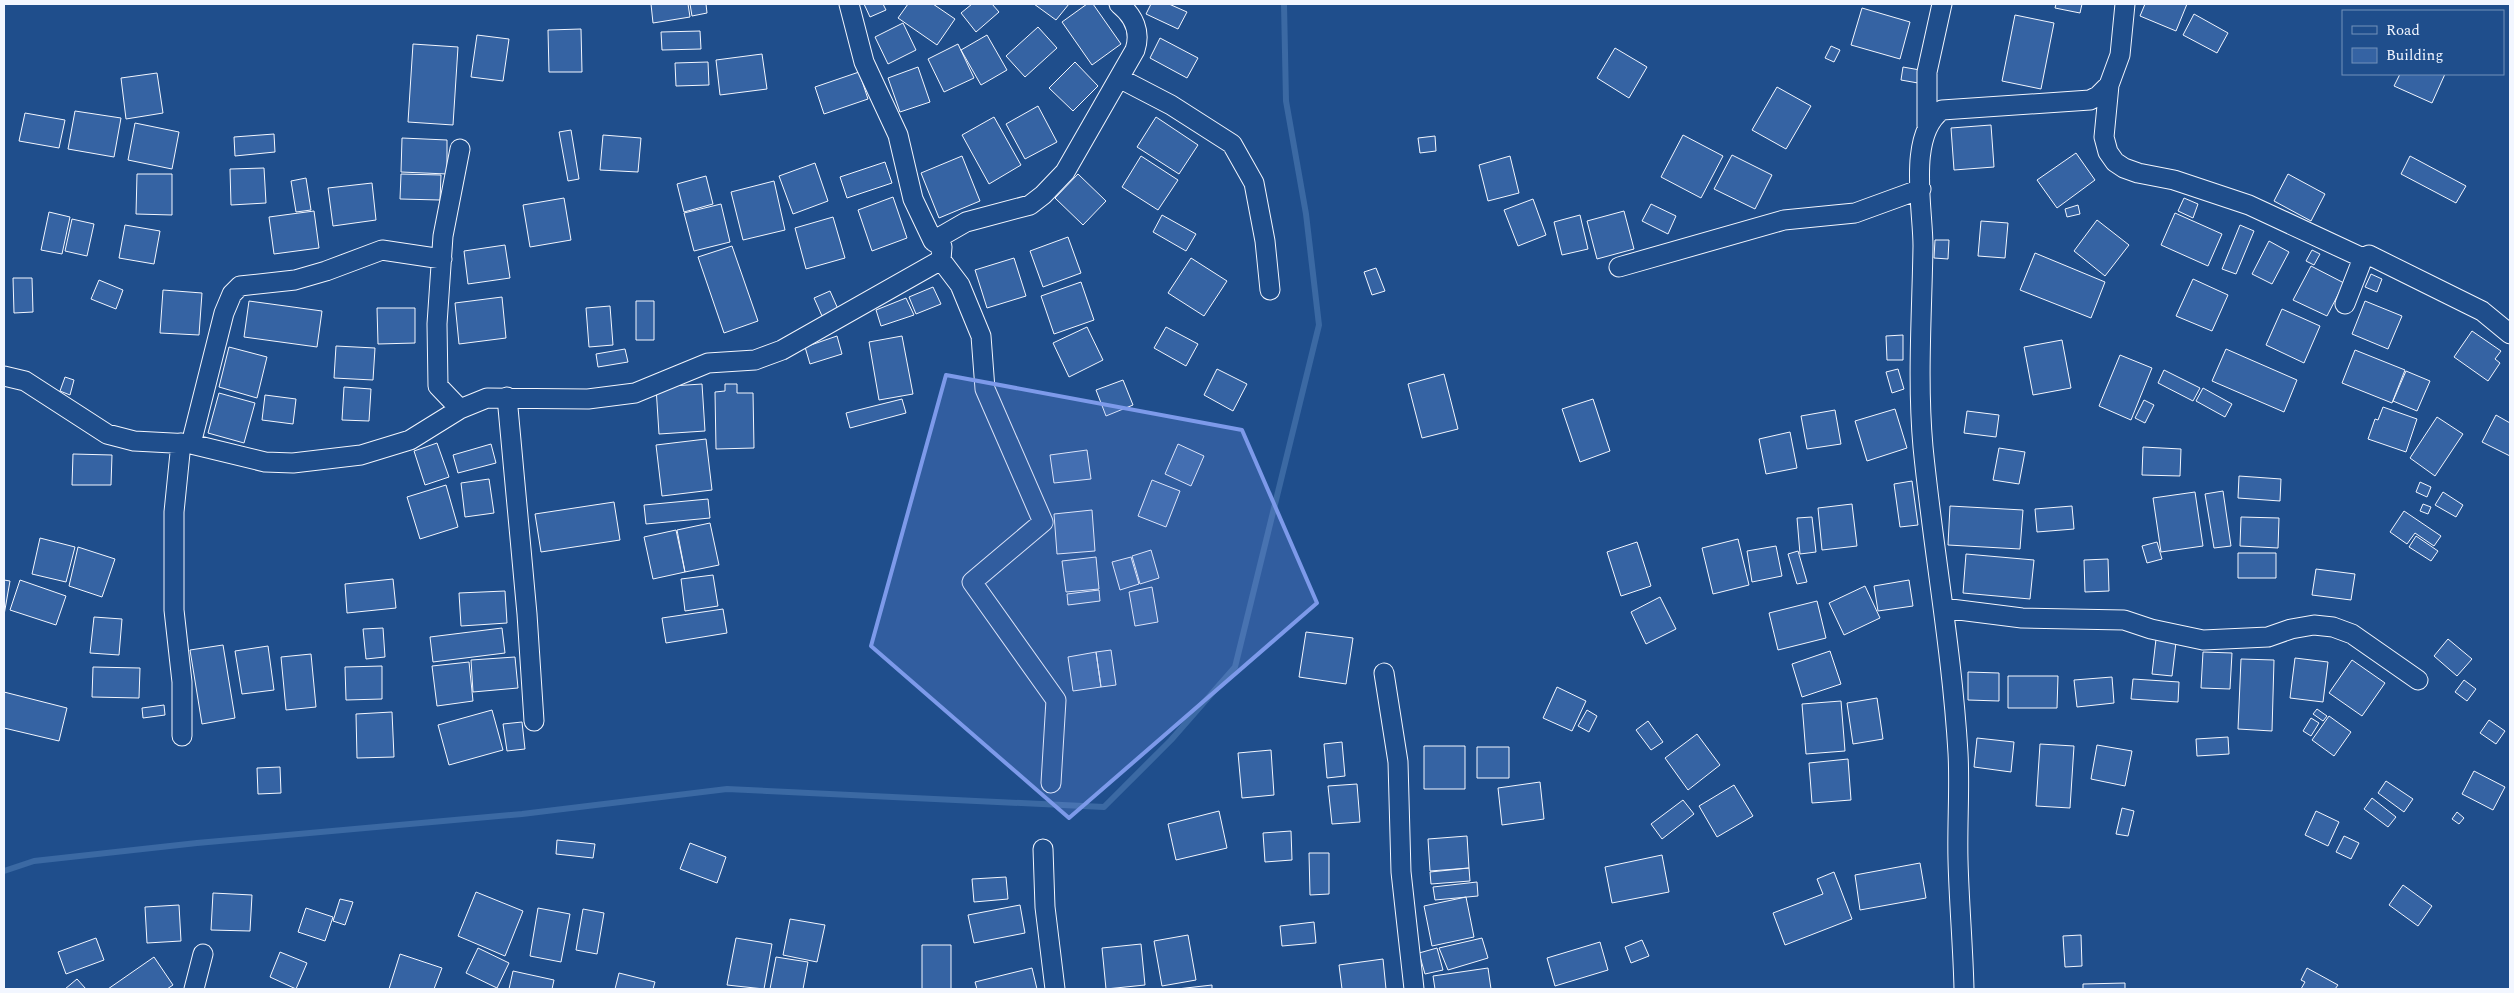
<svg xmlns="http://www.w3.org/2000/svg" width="2514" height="993" font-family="Spectral,serif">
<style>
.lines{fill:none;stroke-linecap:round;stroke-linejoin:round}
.stream{stroke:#3b69a3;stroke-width:6}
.building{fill:#3563a3;stroke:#f2f6ff}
.minor-casing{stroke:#f2f6ff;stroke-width:21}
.minor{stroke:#1f4e8c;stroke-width:19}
.marked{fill:#7d9aea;fill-opacity:0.2;stroke:#7d9aea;stroke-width:4;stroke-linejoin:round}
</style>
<rect width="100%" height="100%" fill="#1f4e8c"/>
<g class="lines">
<path class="stream" d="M4 871 34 861 197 843 522 814 727 789 1104 807 1171 740 1235 667 1319 325 1306 214 1286 101 1284 4"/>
</g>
<path class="building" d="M651 4H688L690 17 653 23Z
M690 4H706L707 13 692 16Z
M864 4H883L886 10 870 17Z
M908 4H933L955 19 937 45 898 18Z
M972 4H992L999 12 976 32 961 13Z
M1034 4H1069L1056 20Z
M1087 4H1093L1121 44 1092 65 1062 22Z
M1151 4H1169L1187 12 1178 29 1146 14Z
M2056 4H2082L2080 13 2055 8Z
M2145 4H2187L2176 31 2140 16Z
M1862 8 1910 22 1900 59 1851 45Z
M2194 14 2228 33 2217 53 2183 35Z
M2015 15 2054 23 2041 89 2002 81Z
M903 23 916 50 888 64 875 37Z
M1038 27 1057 48 1025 77 1006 56Z
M581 29 582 72H549L548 30Z
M700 31 701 49 662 50 661 32Z
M477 35 509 39 503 81 471 77Z
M987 35 1007 70 981 85 961 50Z
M1160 38 1198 58 1187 78 1150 58Z
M413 44 458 47 453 125 408 122Z
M958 44 974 78 944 92 928 59Z
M1831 46 1840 50 1834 62 1825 58Z
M1615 48 1647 67 1629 98 1597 78Z
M762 54 767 89 720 95 716 60Z
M708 62 709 85 676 86 675 63Z
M1075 62 1098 86 1073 111 1049 88Z
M918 67 930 102 900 112 888 78Z
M1903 67 1920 70 1918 83 1901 80Z
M859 72 868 99 824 114 815 87Z
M157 73 163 113 126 119 121 78Z
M2400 74H2445L2432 103 2394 86Z
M1777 87 1811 106 1786 149 1752 130Z
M1038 106 1057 142 1025 159 1006 124Z
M75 111 121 118 114 157 68 149Z
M25 113 65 120 59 148 19 141Z
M994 117 1021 165 989 184 962 135Z
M1156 117 1198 145 1179 174 1137 147Z
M135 123 179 132 172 169 128 160Z
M1991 125 1994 167 1954 170 1951 128Z
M571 130 579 179 568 181 559 132Z
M274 134 275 152 235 156 234 137Z
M603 135 641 138 638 172 600 170Z
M1683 135 1723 156 1701 198 1661 177Z
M1435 136 1436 151 1420 153 1418 138Z
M402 138 447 140V174L401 172Z
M2076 153 2095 180 2057 208 2037 180Z
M1732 155 1772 175 1755 209 1714 189Z
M962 156 980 201 939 218 921 173Z
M1141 156 1178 180 1158 210 1122 187Z
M1510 156 1519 193 1488 201 1479 165Z
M2410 156 2466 186 2456 203 2401 174Z
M885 162 892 183 847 198 840 177Z
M815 163 828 201 793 214 779 176Z
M264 168 266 203 231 205 230 169Z
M137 174H172V215L136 214Z
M401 174 441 175 440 200 400 199Z
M1078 174 1106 201 1083 225 1055 198Z
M2288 174 2325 194 2311 221 2274 201Z
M706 176 713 204 684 212 677 184Z
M306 178 311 210 296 212 291 181Z
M774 181 785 230 743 240 731 192Z
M372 183 376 220 333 226 328 188Z
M893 197 907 238 872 251 858 210Z
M564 198 571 240 530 247 523 205Z
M2184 198 2198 204 2193 218 2178 211Z
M1533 199 1546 235 1518 246 1504 210Z
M721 204 730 242 694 251 684 213Z
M1651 204 1676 216 1668 234 1642 221Z
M2078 205 2080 214 2067 217 2065 209Z
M314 211 319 248 274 254 269 217Z
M1624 211 1634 249 1597 259 1587 221Z
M49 212 70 217 62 254 41 250Z
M2175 213 2222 234 2208 266 2161 245Z
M1162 215 1196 234 1186 251 1153 232Z
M1580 215 1588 249 1562 255 1554 222Z
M833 217 845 258 806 269 795 228Z
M72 219 94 224 87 256 65 251Z
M2097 220 2129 245 2105 276 2074 251Z
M1981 221 2008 223 2005 258 1978 256Z
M125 225 160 231 154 264 119 258Z
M2240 225 2254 231 2236 274 2222 269Z
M1068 237 1081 273 1043 287 1030 251Z
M1935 240H1949L1948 259 1934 258Z
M2269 241 2289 252 2272 284 2252 274Z
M505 245 510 278 468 284 464 251Z
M732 246 758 321 724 333 698 257Z
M2312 250 2320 254 2314 265 2306 261Z
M2035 253 2105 282 2091 318 2020 290Z
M1014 258 1026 296 987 308 975 270Z
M1191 258 1227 281 1204 316 1168 293Z
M2311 266 2344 283 2327 316 2293 300Z
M1376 268 1385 291 1372 295 1364 272Z
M2371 274 2382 279 2377 292 2365 287Z
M13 278H32L33 312 14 313Z
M2193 279 2228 295 2212 331 2176 316Z
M99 280 123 290 116 309 91 299Z
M1081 282 1094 320 1054 334 1041 296Z
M933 287 941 304 916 314 909 297Z
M163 290 202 293 199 335 160 333Z
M830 291 838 309 822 316 814 298Z
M502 297 506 338 459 344 455 303Z
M906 298 914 315 881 326 876 310Z
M249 301 322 311 317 347 244 337Z
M636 301H654V340H636Z
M2365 301 2402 316 2388 349 2352 334Z
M610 306 613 345 589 347 586 308Z
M377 308H415V343L378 344Z
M2282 309 2320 326 2304 363 2266 345Z
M1087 327 1103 360 1069 377 1053 343Z
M1166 327 1198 344 1186 366 1154 348Z
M2472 331 2501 351 2495 359 2500 363 2488 381 2454 357Z
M1903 335V360H1887L1886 336Z
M837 336 842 354 810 364 805 347Z
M902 336 913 394 879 400 869 342Z
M2062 340 2071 388 2033 395 2024 347Z
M336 346 375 348 373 380 334 378Z
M229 347 267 357 257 398 219 387Z
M625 349 628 362 598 367 596 354Z
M2226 349 2297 380 2284 412 2212 381Z
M2355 350 2405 370 2392 403 2342 383Z
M2120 355 2152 368 2131 420 2099 406Z
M1217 369 1247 384 1233 411 1204 395Z
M1898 369 1904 389 1892 393 1886 372Z
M2164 370 2200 388 2193 401 2158 383Z
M2406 371 2430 381 2417 411 2393 401Z
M1444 374 1458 429 1422 438 1408 384Z
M65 377 74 380 70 395 60 391Z
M1123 380 1133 405 1106 416 1096 390Z
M702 384 705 431 659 434 656 387Z
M725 384H737V393H753L754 448 716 449 715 392 725 391Z
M344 387 371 389 369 421 342 420Z
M2203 388 2232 404 2225 417 2196 401Z
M219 393 255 403 244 443 208 433Z
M265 395 296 399 293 424 262 420Z
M902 399 906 413 850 428 846 413Z
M1593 399 1610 451 1580 462 1562 409Z
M2144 400 2154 405 2145 423 2135 418Z
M2383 407 2417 419 2406 452 2368 439 2375 419 2378 420Z
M1895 409 1907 448 1867 461 1855 421Z
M1835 410 1841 444 1807 449 1801 416Z
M1967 411 1999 415 1996 437 1964 433Z
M2496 415 2510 423V456L2482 442Z
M2437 417 2463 434 2435 476 2410 458Z
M1790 432 1797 468 1766 474 1759 439Z
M706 439 712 490 662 496 656 445Z
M437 443 449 477 425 485 414 451Z
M491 444 496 463 458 473 453 455Z
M1178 444 1204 456 1191 486 1165 474Z
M2143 447 2181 449 2180 476 2142 475Z
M1999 448 2025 452 2019 484 1993 480Z
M1087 450 1091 479 1054 483 1050 455Z
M73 454 112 455 111 485H72Z
M2239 476 2281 479 2280 501 2238 498Z
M489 479 494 513 465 517 461 483Z
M1152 480 1180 491 1166 527 1138 516Z
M1912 481 1918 525 1900 527 1894 484Z
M2420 482 2431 487 2427 497 2416 492Z
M446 485 458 527 420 539 407 497Z
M2223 491 2231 546 2214 548 2205 494Z
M2195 492 2203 546 2161 552 2153 498Z
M2443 492 2463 505 2456 517 2435 505Z
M708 499 710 518 646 524 644 505Z
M614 502 620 540 541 552 535 514Z
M1852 504 1857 546 1822 550 1818 508Z
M2423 504 2431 507 2428 514 2420 511Z
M1950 506 2023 510 2020 549 1948 545Z
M2072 506 2074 529 2037 532 2035 509Z
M1092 510 1095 551 1057 554 1054 514Z
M2404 511 2441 536 2434 546 2415 533 2407 544 2390 532Z
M1812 517 1816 552 1800 554 1797 518Z
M2241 517 2279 518 2278 548 2240 546Z
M710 523 719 565 685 572 677 530Z
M676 530 685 572 653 579 644 537Z
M2416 536 2438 551 2431 561 2409 547Z
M40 538 75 547 66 582 32 574Z
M1738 539 1749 585 1713 594 1702 548Z
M1637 542 1651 586 1621 596 1607 552Z
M2157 542 2162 559 2147 563 2142 546Z
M1776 546 1782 576 1752 582 1747 551Z
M78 547 115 559 102 597 69 586Z
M1151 550 1159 578 1140 584 1132 556Z
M1798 551 1807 582 1797 584 1788 554Z
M2238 553H2276V578H2238Z
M1966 554 2034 560 2030 599 1963 593Z
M1096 557 1099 589 1066 592 1062 561Z
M1131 557 1139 584 1120 590 1112 562Z
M2108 559 2109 591 2085 592 2084 560Z
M2316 569 2355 574 2351 600 2312 595Z
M713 575 718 606 685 611 681 579Z
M393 579 396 608 347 613 345 584Z
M4 580 10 581 4 615Z
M20 580 66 596 56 625 10 610Z
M1909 580 1913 606 1878 611 1874 586Z
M1865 586 1880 618 1844 635 1829 603Z
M1152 587 1158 622 1135 626 1129 592Z
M1099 590 1100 601 1068 605 1067 594Z
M505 591 507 623 461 626 459 593Z
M1660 597 1676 629 1646 644 1631 612Z
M1817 601 1826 638 1778 650 1769 613Z
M723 609 727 633 666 643 662 618Z
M94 617 122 619 119 655 90 653Z
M383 628 385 657 366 659 363 629Z
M502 628 505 653 433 662 430 637Z
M1306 632 1353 638 1346 684 1299 677Z
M2156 639 2176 642 2172 676 2152 674Z
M2448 639 2472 659 2457 676 2434 656Z
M223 645 235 718 202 724 190 650Z
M268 646 274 690 242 694 235 651Z
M1111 650 1116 685 1101 687 1096 652Z
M1830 651 1841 684 1802 697 1792 664Z
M1096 652 1101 687 1073 691 1068 657Z
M2203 652 2232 653 2230 689 2201 688Z
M311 654 316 707 286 710 281 657Z
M515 657 518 688 473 692 471 660Z
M2295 658 2328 662 2323 702 2290 698Z
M2241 659 2274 660 2272 731 2238 729Z
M2352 660 2385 683 2362 716 2329 693Z
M469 662 473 701 437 706 432 666Z
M382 666V699L346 700 345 667Z
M93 667 140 668 139 698 92 697Z
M1968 672 1999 673V701L1968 700Z
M2008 676H2058L2057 708H2008Z
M2112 677 2114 703 2077 707 2074 680Z
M2133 679 2179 682 2178 702 2131 699Z
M2464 680 2476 689 2467 701 2455 692Z
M1557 687 1586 701 1572 731 1543 718Z
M4 692 67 708 59 741 4 728Z
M1877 698 1883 739 1853 744 1847 703Z
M1841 701 1845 751 1806 754 1802 704Z
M164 705 165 715 143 718 142 708Z
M2317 709 2327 716 2323 721 2313 714Z
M492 710 503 750 449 765 438 725Z
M1587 710 1597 716 1589 732 1578 726Z
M392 712 394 757 357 758 356 714Z
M2329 716 2351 732 2334 756 2312 740Z
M2311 718 2319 723 2311 736 2303 731Z
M2489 720 2505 731 2496 744 2480 733Z
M1648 721 1663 742 1651 750 1636 730Z
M522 722 525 749 507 751 503 724Z
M1697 734 1720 765 1688 790 1665 758Z
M2228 737 2229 754 2197 756 2196 739Z
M1977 738 2014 742 2011 772 1974 767Z
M1342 742 1345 776 1327 778 1324 744Z
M2040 744 2074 746 2070 808 2036 806Z
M2097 745 2132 751 2125 786 2091 779Z
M1424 746H1465V789H1424Z
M1477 747H1509V778H1477Z
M1271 750 1274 795 1242 798 1238 753Z
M1848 759 1851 800 1812 803 1809 763Z
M280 767 281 793 258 794 257 768Z
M2474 771 2505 787 2493 810 2462 794Z
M2386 781 2413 799 2404 812 2378 793Z
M1540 782 1544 819 1502 825 1498 788Z
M1357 784 1360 822 1332 824 1328 786Z
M1734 785 1753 816 1717 837 1699 806Z
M2372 798 2396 817 2388 827 2364 809Z
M1683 800 1694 814 1662 839 1651 824Z
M2122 808 2134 811 2128 836 2116 834Z
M1219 811 1227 848 1176 860 1168 824Z
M2316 811 2339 822 2328 846 2305 835Z
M2457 812 2464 818 2459 824 2452 819Z
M1291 831 1292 860 1265 862 1263 833Z
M1467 836 1469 868 1430 871 1428 839Z
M2344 836 2359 843 2351 859 2336 852Z
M557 840 595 844 593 858 556 854Z
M690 843 726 857 717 883 680 869Z
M1309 853H1329V894L1310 895Z
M1662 855 1669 892 1612 903 1605 867Z
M1920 863 1926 898 1860 910 1855 875Z
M1469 868 1470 881 1431 884 1430 872Z
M1834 872 1852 919 1785 945 1773 913 1823 894 1817 879Z
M1006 877 1008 899 974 902 972 879Z
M1477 882 1478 896 1435 900 1433 887Z
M2403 885 2432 906 2418 926 2389 905Z
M476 892 523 911 505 956 458 936Z
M213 893 252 895 250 931 211 930Z
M1466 897 1474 937 1432 946 1424 906Z
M340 899 353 902 345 925 333 921Z
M179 905 181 941 147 943 145 907Z
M1020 905 1025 933 974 943 968 915Z
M306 908 333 917 325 941 298 932Z
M538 908 570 914 561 962 530 956Z
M583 909 604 913 597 954 576 950Z
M790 919 825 925 817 962 783 955Z
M1314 922 1316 943 1282 946 1280 926Z
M1188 935 1196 980 1162 986 1154 941Z
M2081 935 2082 966 2065 967 2063 936Z
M96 938 104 960 66 974 58 952Z
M736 938 772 944 764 989 727 985Z
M1482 938 1488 958 1448 970 1439 948Z
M1642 940 1649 956 1631 963 1625 947Z
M1600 942 1608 970 1555 986 1547 958Z
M1141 944 1145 985 1106 989 1102 948Z
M922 945H951V989H922Z
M478 948 509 963 497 988 466 973Z
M1437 948 1443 970 1425 974 1419 953Z
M280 952 307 963 296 989 270 977Z
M400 954 442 968 434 989H389Z
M154 957 173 985 167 989H108Z
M776 957 808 962 803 989H770Z
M1383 959 1386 989H1342L1339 965Z
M1032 968 1037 989H977L975 982Z
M1488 968 1491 989H1435L1433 976Z
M2307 968 2338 985 2335 989H2301L2305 982 2301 980Z
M513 971 554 980 552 989H509Z
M619 973 655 982 653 989H615Z
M77 979 86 989H65Z
M2125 983V989H2083V984Z
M1212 985V989H1177Z"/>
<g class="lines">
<g class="minor-casing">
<path id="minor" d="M849 4 864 62 898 135 913 199 933 241
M2125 4 2120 55 2109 85 2104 137 2108 152 2115 162 2124 168 2138 173 2174 180 2249 205 2363 258 2369 255 2482 311 2510 334
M1119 78 1171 105 1232 144 1254 183 1265 241 1270 290
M1927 126V72L1942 4
M460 149 443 236 437 324 438 386 460 409
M941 260 960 285 981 336 985 389 1043 522 972 582 1056 700 1051 783
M1619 267 1784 220 1855 213 1921 189
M2345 304 2363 258
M4 376 25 381 107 434 134 441 191 444 265 462 293 463 361 455 410 440 460 409 487 398 588 399 635 393 708 363 755 360 782 350 941 260 942 247 933 241 966 222 1030 205 1043 195 1065 172 1135 50C1141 32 1134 16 1119 4
M507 397 527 614 534 721
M181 443 174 512V610L182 682V736
M191 444 224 313 232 294 240 286 295 280 326 271 382 250 442 259
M1943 608 2022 618 2124 620 2151 629 2203 640 2268 637 2291 629 2314 625 2333 627 2352 634 2418 680
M1384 673 1398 762 1401 872 1414 989
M1043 849 1045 907 1055 989
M194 989 203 954
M1964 989C1963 946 1959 903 1958 860 1957 824 1960 788 1958 753 1952 650 1933 549 1923 447 1917 379 1922 313 1923 246 1923 208 1907 135 1942 110L2090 100 2098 96 2109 85"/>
</g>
<use href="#minor" class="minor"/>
</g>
<path class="marked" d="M946 375 1242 430 1317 603 1069 818 871 646Z"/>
<rect width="2514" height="993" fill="none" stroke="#f2f6ff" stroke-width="10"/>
<rect x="2342" y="10" width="162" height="65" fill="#1f4e8c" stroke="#7391ba"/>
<rect x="2352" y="26" width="25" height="8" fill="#1f4e8c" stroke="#7391ba"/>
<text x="2386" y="35" font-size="15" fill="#f2f6ff">Road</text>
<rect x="2352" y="48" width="25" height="15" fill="#3563a3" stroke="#7391ba"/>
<text x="2386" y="60" font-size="15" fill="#f2f6ff">Building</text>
</svg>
